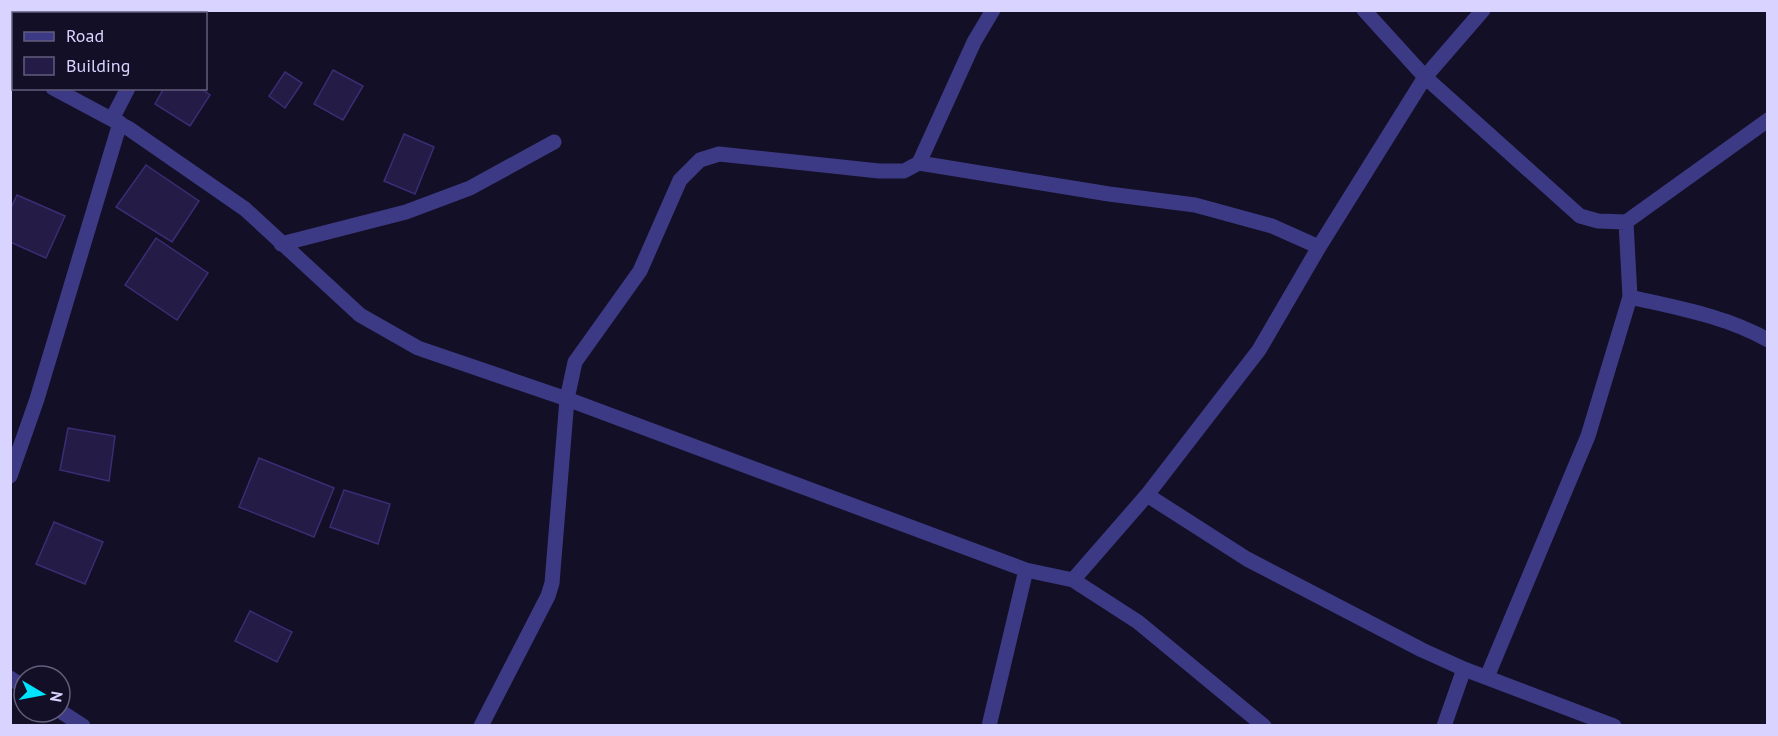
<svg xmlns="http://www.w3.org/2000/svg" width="1778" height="736" font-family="'PT Sans',sans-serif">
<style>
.building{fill:#241b47;stroke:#3b2d73;stroke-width:1.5}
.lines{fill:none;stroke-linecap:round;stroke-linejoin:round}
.minor{stroke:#3d3a85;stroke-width:15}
</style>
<rect width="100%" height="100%" fill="#130f26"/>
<path class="building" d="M67 10H135L134 14H72Z
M333 70 363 86 343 120 314 104Z
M285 72 302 83 285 108 269 96Z
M164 88H200L210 95 190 126 155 104Z
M404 134 434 147 415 194 384 181Z
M146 165 199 201 172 242 116 207Z
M17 195 65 216 46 258 10 242V210Z
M156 238 208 273 177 320 125 285Z
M68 428 115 436 109 481 60 470Z
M259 458 334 488 314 537 239 507Z
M344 490 390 504 378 544 330 527Z
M54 522 103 542 85 584 36 564Z
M250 611 292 632 277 662 235 641Z"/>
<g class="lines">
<path class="minor" d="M1364 10 1425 77 1580 216 1598 221 1626 222 1768 120
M174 14 176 10
M10 66 14 68
M53 88 128 128 245 209 360 315 418 348 567 399 1026 570 1073 580 1138 622 1264 726
M112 119 128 88
M919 163 974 42 993 10
M281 244 406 212 470 188 554 142
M1630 297C1678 308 1725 316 1768 340
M10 476 37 399 120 123
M1147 495 1247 559 1422 650 1464 669 1614 726
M1073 580 1147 495 1259 350 1319 247 1425 77 1483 10
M1487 677 1588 436 1630 297 1626 222
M10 678 24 687
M60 711 83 726
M481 726 548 596 552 583 567 399 575 362 640 271 680 180 700 160 719 154 879 171H904L919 163 1109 194 1195 205 1272 226 1319 247
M989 726 1026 570
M1444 726 1464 669"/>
</g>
<rect width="1778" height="736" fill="none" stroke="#d9d4ff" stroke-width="24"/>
<rect x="12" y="12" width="195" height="78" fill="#130f26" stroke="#625e7d" stroke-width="1.5"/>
<rect x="24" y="32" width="30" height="9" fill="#3d3a85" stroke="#625e7d" stroke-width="1.5"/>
<text x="66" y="42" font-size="18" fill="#d9d4ff">Road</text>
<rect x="24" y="57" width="30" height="18" fill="#241b47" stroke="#625e7d" stroke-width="1.5"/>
<text x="66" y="72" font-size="18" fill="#d9d4ff">Building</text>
<g transform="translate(42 694) rotate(100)"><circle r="28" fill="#130f26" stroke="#625e7d" stroke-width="1.5"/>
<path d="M0-4.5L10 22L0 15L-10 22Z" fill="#00e5ff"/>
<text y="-9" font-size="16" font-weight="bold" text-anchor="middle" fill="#d9d4ff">N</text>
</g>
</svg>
